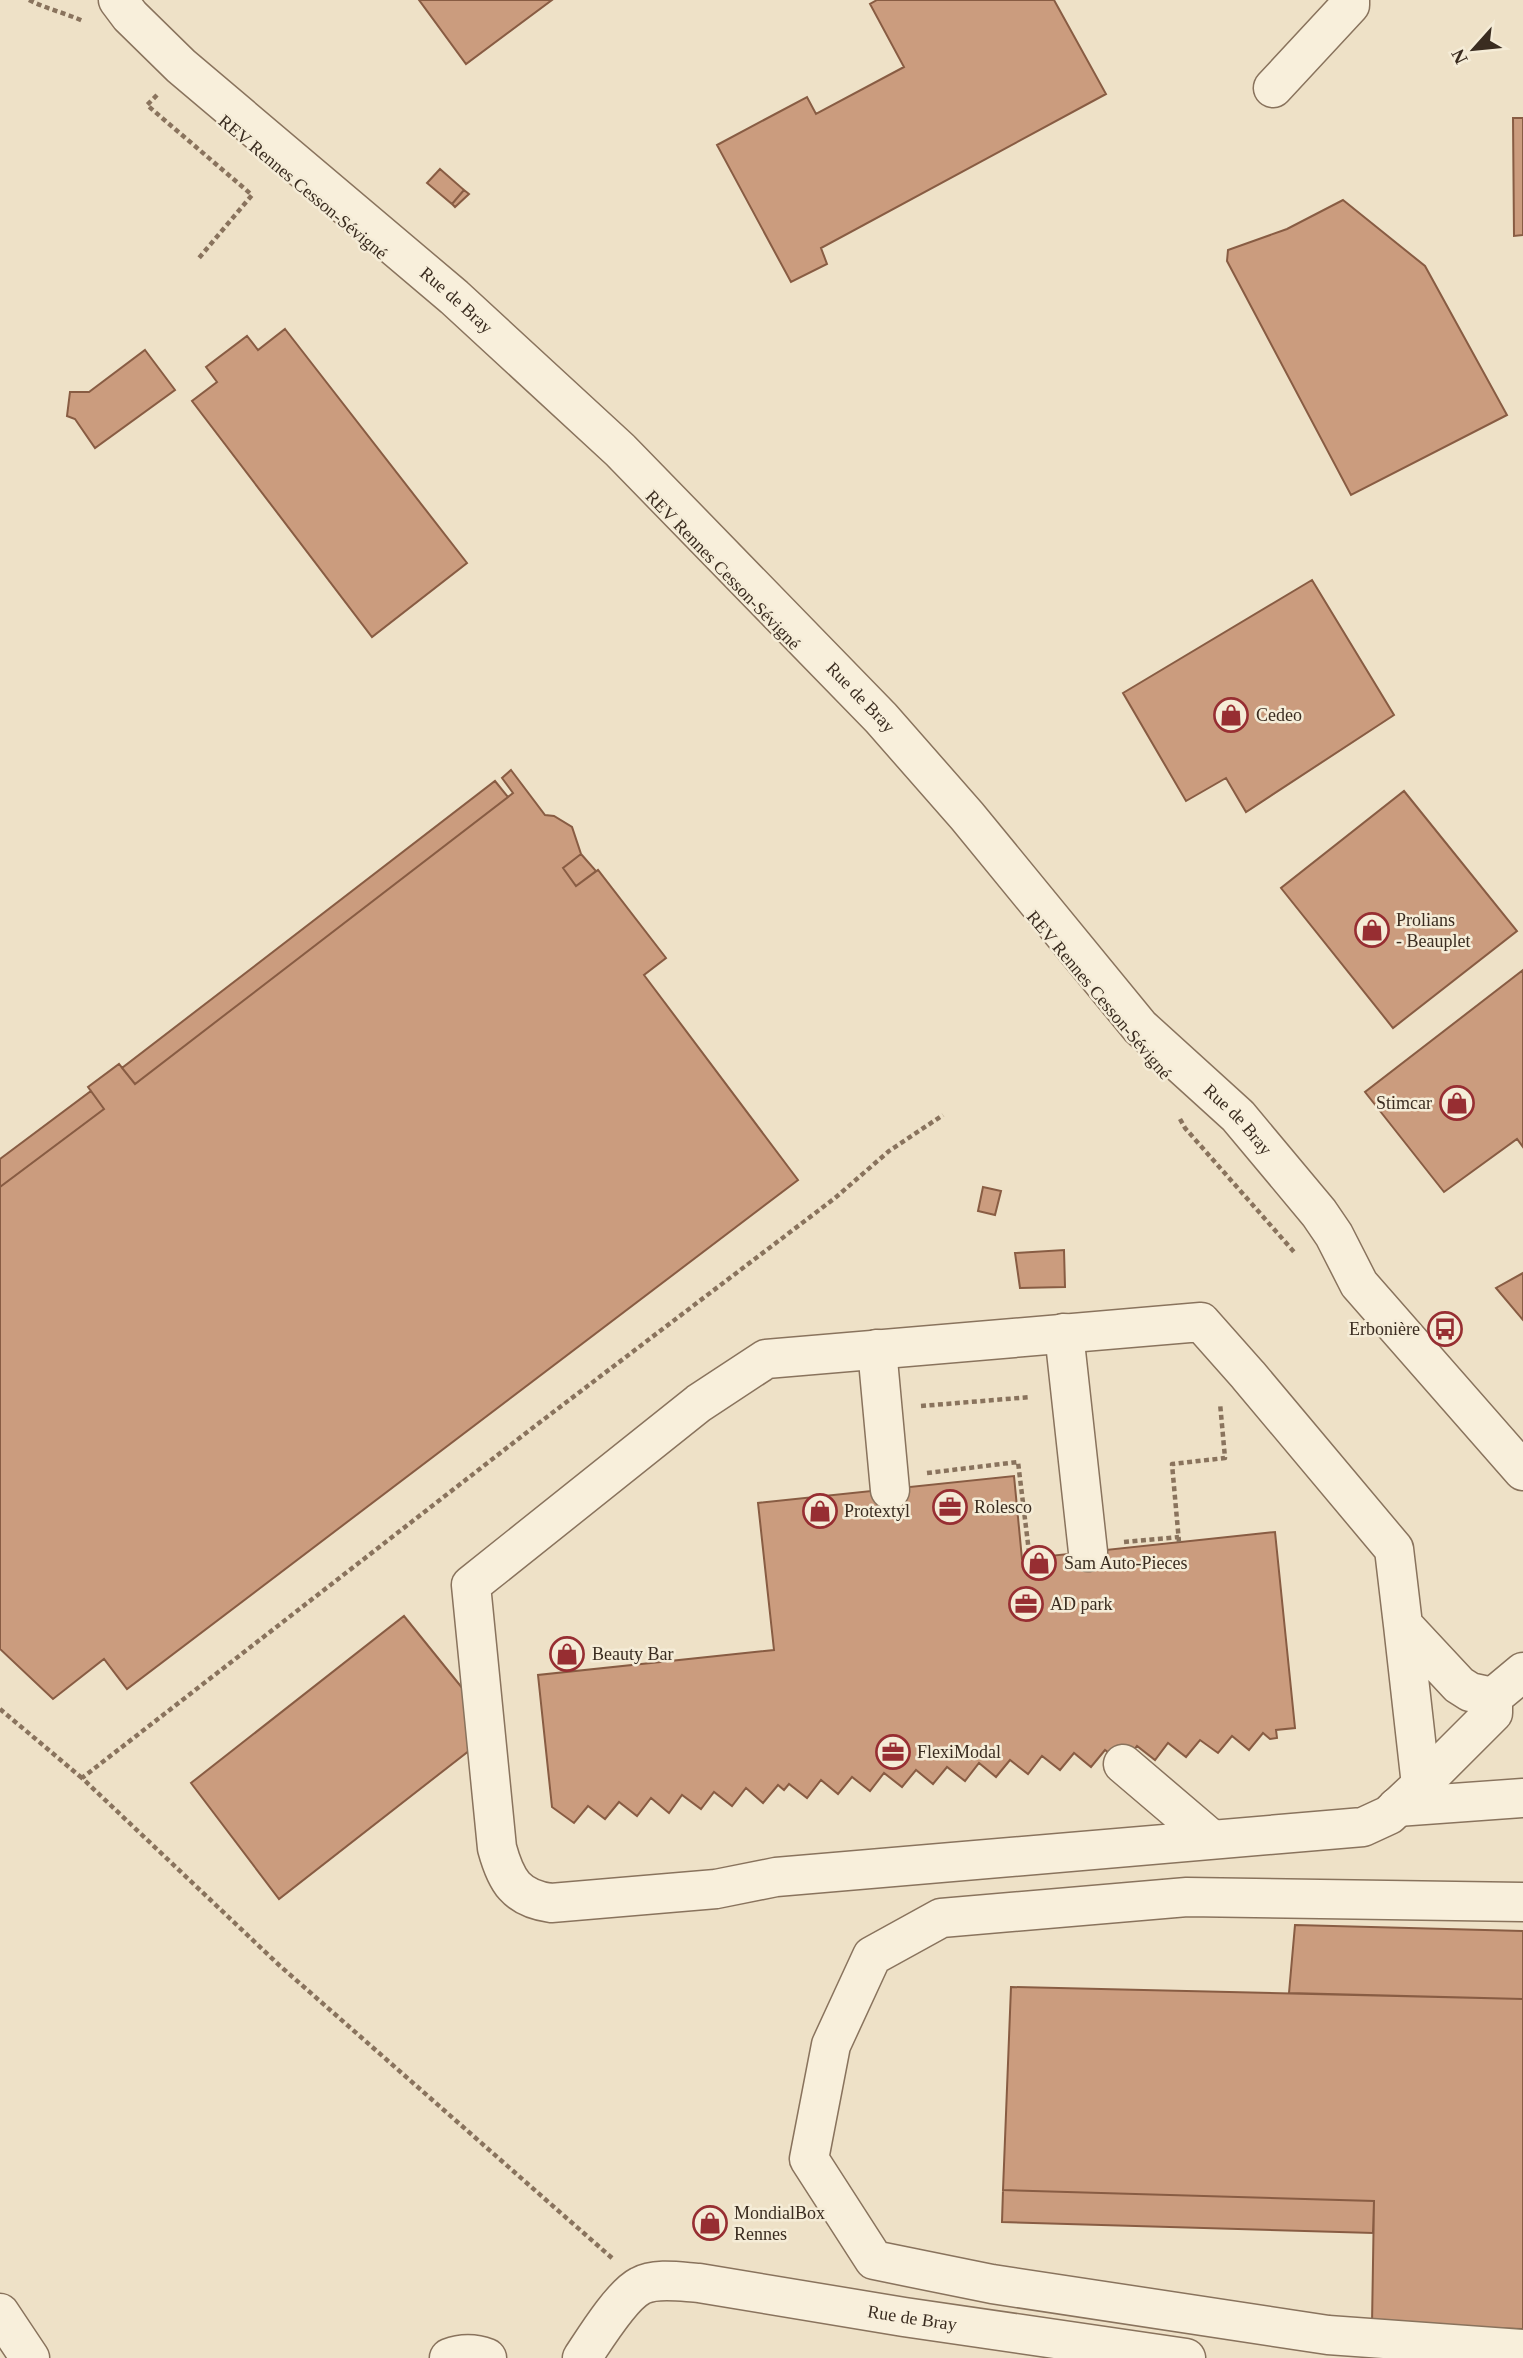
<svg xmlns="http://www.w3.org/2000/svg" width="1523" height="2358" font-family="Georgia,serif">
<style>
.building{fill:#cb9c7e;stroke:#885c43;stroke-width:2}
.lines{fill:none;stroke-linecap:round;stroke-linejoin:round}
.minor-casing{stroke:#89735d;stroke-width:41}
.path{stroke:#89735d;stroke-width:4.5;stroke-dasharray:5 3.5;stroke-linecap:butt}
.minor{stroke:#f8efdb;stroke-width:38}
.labels{text-anchor:middle;dominant-baseline:central;stroke-width:5;stroke-linejoin:round;paint-order:stroke}
.street-label{font-size:18px;fill:#3a2c20;stroke:#f5ecd7}
.poi-label{font-size:18px;fill:#3a2c20;stroke:#f5ecd7;text-anchor:start}
</style>
<rect width="100%" height="100%" fill="#eee1c7"/>
<path class="building" d="M419 0H552L466 64Z
M877 0H1054L1106 94 821 248 827 264 791 282 717 145 807 97 816 114 904 67 870 4Z
M1513 118H1523V235L1514 236Z
M440 169 464 190 452 204 427 183Z
M464 190 469 194 455 207 452 204Z
M1343 200 1425 266 1507 415 1351 495 1227 261 1228 250 1287 229Z
M285 329 467 563 372 637 192 401 217 382 206 367 247 336 258 350Z
M145 350 175 390 95 448 75 419 67 416 70 392H89Z
M1312 580 1394 715 1246 812 1226 778 1186 801 1123 693Z
M511 770 545 815 554 816 572 827 581 854 563 868 576 886 598 870 666 958 644 975 798 1180 127 1689 104 1659 53 1699 0 1649V1187L104 1109 88 1087 119 1064 135 1084 508 797 513 793 502 778Z
M495 781 508 797 135 1084 122 1068Z
M1404 791 1517 931 1393 1028 1281 888Z
M581 854 596 871 576 886 563 868Z
M1523 970V1147L1517 1139 1444 1192 1365 1092Z
M91 1091 104 1109 0 1187V1159Z
M983 1187 1001 1191 995 1215 978 1211Z
M1064 1250 1065 1287 1020 1288 1015 1253Z
M1523 1273V1320L1496 1288Z
M1014 1476 1022 1559 1275 1532 1295 1728 1276 1730 1277 1738 1270 1739 1263 1733 1249 1750 1232 1736 1218 1753 1200 1740 1186 1757 1168 1743 1155 1760 1137 1746 1123 1764 1105 1750 1091 1767 1074 1753 1060 1770 1042 1756 1028 1774 1010 1760 996 1777 979 1763 965 1781 947 1767 933 1784 916 1770 902 1787 884 1773 870 1791 852 1777 838 1794 821 1780 807 1798 789 1784 784 1790 778 1785 763 1803 746 1788 732 1806 714 1792 701 1809 682 1795 669 1813 651 1798 637 1816 619 1802 605 1819 588 1806 574 1823 552 1807 538 1675 774 1650 758 1503Z
M404 1616 463 1689 470 1750 279 1899 191 1783Z
M1295 1925 1523 1931V1999L1289 1993Z
M1011 1987 1523 1999V2329L1372 2325 1374 2201 1003 2190Z
M1003 2190 1374 2201 1373 2233 1002 2222Z"/>
<g class="lines">
<g class="minor-casing">
<g id="minor">
<path id="s1" d="M118 0 130 16 181 66 454 297 620 450 881 718 967 816 1140 1027 1238 1116 1319 1213 1334 1235 1359 1284 1523 1471"/>
<path d="M1273 88 1350 5V0"/>
<path d="M1064 1333 1088 1552"/>
<path d="M877 1349 890 1490"/>
<path d="M1403 1625 1421 1785 1389 1815 1363 1827 776 1877 716 1889 551 1903C516 1898 506 1881 497 1848L471 1585 699 1403 766 1359 1201 1322 1248 1375 1394 1549 1403 1625 1459 1685 1470 1692 1493 1697"/>
<path d="M1123 1764 1211 1839"/>
<path d="M1421 1785 1493 1713V1697L1523 1672"/>
<path d="M1397 1807 1523 1798"/>
<path d="M1523 1902 1187 1897 941 1918 872 1956 831 2045 809 2159 874 2260 992 2284 1328 2335 1523 2349"/>
<path d="M0 2313 30 2358"/>
<path d="M449 2358C462 2353 474 2353 487 2358"/>
<path id="s2" d="M582 2358C594 2340 621 2296 640 2286 656 2277 682 2282 699 2283L904 2317 1186 2358"/>
</g>
</g>
<path class="path" d="M29 0C47 9 65 13 83 21
M157 95 147 105 252 195 199 258
M1180 1119 1185 1128 1295 1253
M921 1406 1031 1397
M927 1473 1018 1462 1029 1552 1049 1550
M1124 1542 1179 1537
M1179 1542 1172 1464 1225 1458 1220 1403
M0 1709 82 1778
M612 2258 279 1965 82 1778 535 1426 835 1198 889 1151 943 1115"/>
<use href="#minor" class="minor"/>
</g>
<defs>
<g id="shop-ring" transform="scale(1.75)"><circle r="9.5" fill="#f5ecd7" stroke="#972e32" stroke-width="1.5"/><path d="M-5-2.5h2.3a2.7 3.5 0 0 1 5.4 0H5L5.5 6h-11ZM-1.5-2.5h3a1.5 2.3 0 0 0-3 0Z" fill="#972e32"/></g>
<g id="bus-ring" transform="scale(1.75)"><circle r="9.5" fill="#f5ecd7" stroke="#972e32" stroke-width="1.5"/><path d="M-5-6H5V4H4V6H2V4H-2V6H-4V4H-5ZM-3.5-4V0h7V-4ZM-3.5 1.2v1.5H-2V1.2ZM2 1.2v1.5H3.5V1.2Z" fill="#972e32"/></g>
<g id="office-ring" transform="scale(1.75)"><circle r="9.5" fill="#f5ecd7" stroke="#972e32" stroke-width="1.5"/><path d="M-6-3h4V-5.5h4V-3h4V5H-6ZM-1-4.5V-3h2v-1.5ZM-6 0V1H6V0Z" fill="#972e32"/></g>
</defs>
<g fill-rule="evenodd">
<use href="#shop-ring" x="1231" y="715"/>
<use href="#shop-ring" x="1372" y="930"/>
<use href="#shop-ring" x="1457" y="1103"/>
<use href="#bus-ring" x="1445" y="1329"/>
<use href="#office-ring" x="950" y="1507"/>
<use href="#shop-ring" x="820" y="1511"/>
<use href="#shop-ring" x="1039" y="1563"/>
<use href="#office-ring" x="1026" y="1604"/>
<use href="#shop-ring" x="567" y="1654"/>
<use href="#office-ring" x="893" y="1752"/>
<use href="#shop-ring" x="710" y="2223"/>
</g>
<g class="labels">
<g class="street-label">
<text transform="translate(303 187) rotate(40)">REV Rennes Cesson-Sévigné</text>
<text stroke="none"><textPath href="#s1" startOffset="453">Rue de Bray</textPath></text>
<text transform="translate(723 570) rotate(46)">REV Rennes Cesson-Sévigné</text>
<text stroke="none"><textPath href="#s1" startOffset="1020">Rue de Bray</textPath></text>
<text transform="translate(1099 995) rotate(50)">REV Rennes Cesson-Sévigné</text>
<text stroke="none"><textPath href="#s1" startOffset="1587">Rue de Bray</textPath></text>
<text stroke="none"><textPath href="#s2" startOffset="369">Rue de Bray</textPath></text>
</g>
<g class="poi-label">
<text x="1256" y="715">Cedeo</text>
<text x="1396" y="920">Prolians<tspan x="1396" dy="21">- Beauplet</tspan></text>
<text x="1432" y="1103" text-anchor="end">Stimcar</text>
<text x="1420" y="1329" text-anchor="end">Erbonière</text>
<text x="974" y="1507">Rolesco</text>
<text x="844" y="1511">Protextyl</text>
<text x="1064" y="1563">Sam Auto-Pieces</text>
<text x="1050" y="1604">AD park</text>
<text x="592" y="1654">Beauty Bar</text>
<text x="917" y="1752">FlexiModal</text>
<text x="734" y="2213">MondialBox<tspan x="734" dy="21">Rennes</tspan></text>
</g>
</g>
<g transform="translate(1474 49) rotate(243)" stroke="#f5ecd7" stroke-width="5" paint-order="stroke">
<path d="M0-5L12 26L0 18L-12 26Z" fill="#3a2c20"/>
<text y="-10" font-size="19" font-weight="bold" text-anchor="middle" fill="#3a2c20">N</text>
</g>
</svg>
